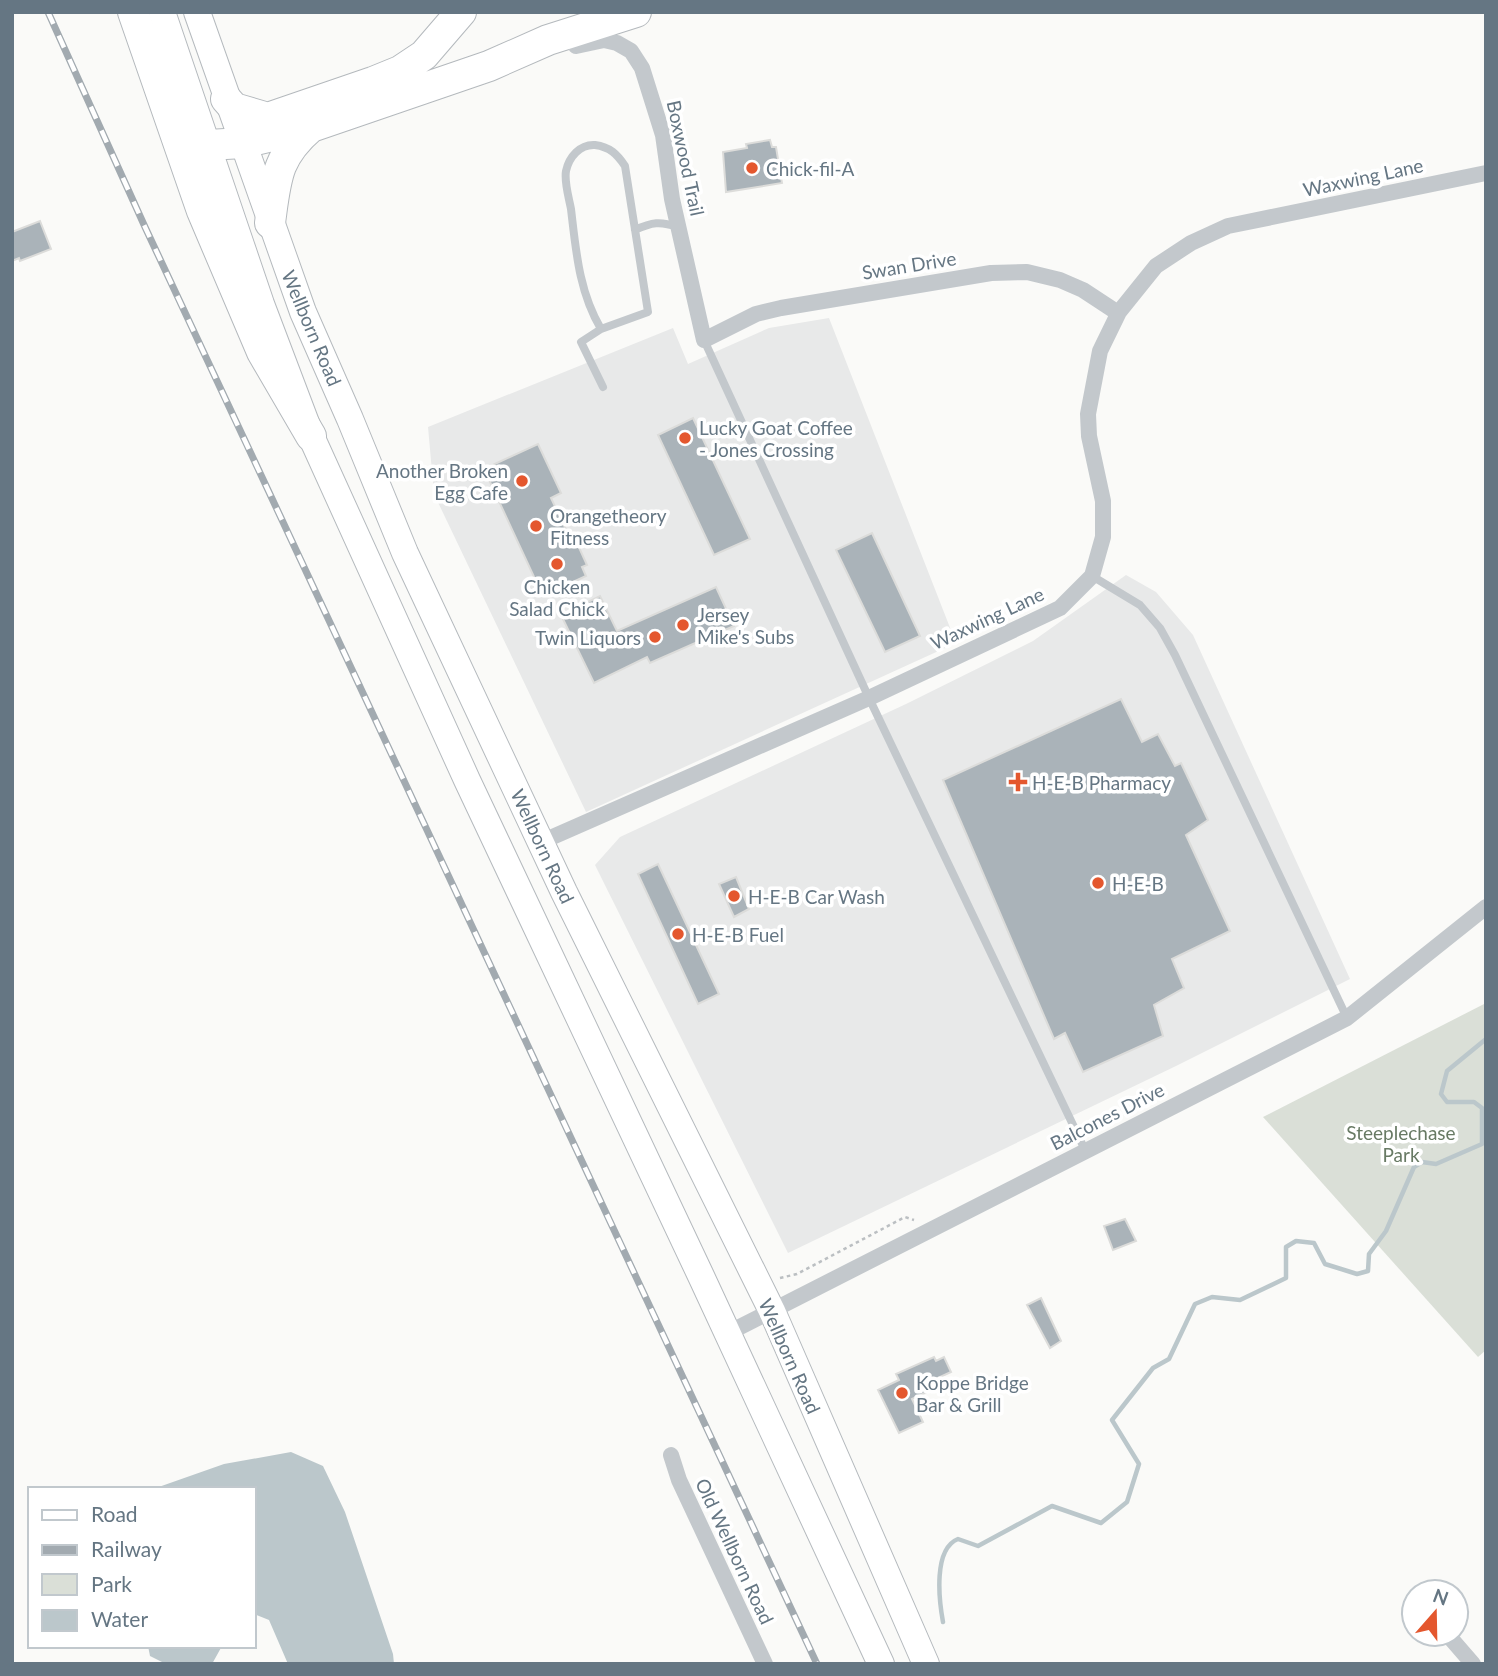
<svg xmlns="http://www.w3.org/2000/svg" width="1498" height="1676" font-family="Lato,sans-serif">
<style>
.built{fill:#e8e9e9}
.green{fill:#dadfd7}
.water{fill:#bbc7cb}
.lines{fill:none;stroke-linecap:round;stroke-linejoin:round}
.stream{stroke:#bbc7cb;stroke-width:4.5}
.building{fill:#aab3b9;stroke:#dcdcda;stroke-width:2}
.primary-casing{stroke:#b5babe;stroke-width:28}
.highway-casing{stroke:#b4b9bd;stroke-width:32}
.path{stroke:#bbbfc2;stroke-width:2.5;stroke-dasharray:3.5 3.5;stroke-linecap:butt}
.lane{stroke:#c3c8cc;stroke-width:8}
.street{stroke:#c3c8cc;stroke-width:16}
.primary{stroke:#fff;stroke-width:26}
.highway{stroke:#fff;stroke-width:30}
.rail-casing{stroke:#a2aab0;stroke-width:7}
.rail{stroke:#fff;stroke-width:4.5;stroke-dasharray:13;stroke-linecap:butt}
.poi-dot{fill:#e4572e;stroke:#fff;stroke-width:2.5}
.labels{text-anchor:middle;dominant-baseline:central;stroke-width:7;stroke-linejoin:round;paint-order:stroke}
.street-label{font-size:19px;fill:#657683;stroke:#fff}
.poi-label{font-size:19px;fill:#657683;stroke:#fff;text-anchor:start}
.park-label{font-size:19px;fill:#687a64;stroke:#fff}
</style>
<rect width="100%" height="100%" fill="#fafaf8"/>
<path class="built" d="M829 318 956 643 586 812 434 494 428 427 673 328 688 364 769 328Z
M1126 575 1156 592 1193 635 1350 979 1176 1066 788 1253 595 865 620 837 906 704 1033 641Z"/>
<path class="green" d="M1486 1003V1350L1478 1357 1263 1117Z"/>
<path class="water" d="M291 1452 323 1466 345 1512 393 1654 394 1664H288L269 1620 254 1614V1489H153L224 1464Z
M148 1646H222L212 1664H166L150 1656Z"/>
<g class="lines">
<path class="stream" d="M943 1622C939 1600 933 1549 958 1539L978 1546 1052 1506 1101 1523 1127 1502 1139 1464 1112 1420 1153 1368 1169 1359 1195 1304 1212 1297 1240 1300 1286 1278V1247L1296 1241 1314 1243 1325 1264 1357 1274 1368 1271 1369 1254 1386 1231 1414 1167 1422 1162 1436 1164 1482 1144V1108L1474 1102H1447L1441 1094 1447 1071 1486 1039"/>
</g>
<path class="building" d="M770 140 772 147H776L782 183 726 192 723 152 747 148 746 144Z
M40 221 51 249 20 261 19 258 12 261V232Z
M693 418 750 539 714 555 658 435Z
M538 444 561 493 551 498 568 534 572 532 587 565 582 567 586 576 549 593 548 589 541 592 484 469Z
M872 533 920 636 885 652 836 550Z
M716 587 734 626 650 663 647 657 594 683 561 615 600 596 617 631Z
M1121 699 1142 742 1158 734 1175 766 1181 763 1208 820 1186 835 1230 931 1172 959 1184 988 1154 1005 1163 1036 1083 1072 1065 1033 1054 1039 943 780Z
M658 864 719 994 698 1004 638 874Z
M736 877 749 909 734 917 719 884Z
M1125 1219 1136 1241 1113 1250 1104 1226Z
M1041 1298 1061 1341 1050 1348 1027 1305Z
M934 1357 936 1361 944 1357 951 1372 927 1383 931 1390 912 1399 923 1422 899 1433 878 1390 899 1380 896 1374Z"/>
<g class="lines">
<g class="primary-casing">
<path id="primary" d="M162 12 261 304 311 436 467 780 701 1276 881 1664
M197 12 303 312 350 419 405 553 564 892 772 1311 926 1664"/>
</g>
<g class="highway-casing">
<path id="highway" d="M133 12 202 211 262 352 311 436
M226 99 234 108 268 118 373 82 400 71 424 55 461 12
M208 145 243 143 311 127 489 66 548 40 636 12
M270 223C276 179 276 157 311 127"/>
</g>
<path class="path" d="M780 1278 797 1274 905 1217 914 1220"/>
<path class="lane" d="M635 230C652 222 660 221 678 227
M601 329 648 312 625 166C617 154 610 147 595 145 580 144 569 157 566 171 564 182 569 198 571 209 576 251 579 292 601 329L581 342 603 387
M704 340 869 698 1085 1150
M1092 576 1140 605 1160 628 1175 655 1347 1018"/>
<path class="street" d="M576 46 604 40 617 43 631 51 642 68 663 135 672 199 704 340 756 314 781 308 991 273 1027 272 1060 280 1083 290 1118 313
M541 842 869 698 1060 608 1092 576 1103 537V501L1089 436 1088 414 1100 351 1119 312 1156 266 1191 243 1228 226 1486 173
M728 1333 1347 1018 1486 907
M671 1455 679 1480 765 1664
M1447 1634 1473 1664"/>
<use href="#primary" class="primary"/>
<use href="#highway" class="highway"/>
<g class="rail-casing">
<path id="rail" d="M48 12 145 227 817 1664"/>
</g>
<use href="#rail" class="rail"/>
</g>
<g class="poi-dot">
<circle cx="752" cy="168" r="7"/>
<circle cx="685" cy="438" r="7"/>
<circle cx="522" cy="481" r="7"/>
<circle cx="536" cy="526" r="7"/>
<circle cx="557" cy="564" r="7"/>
<circle cx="683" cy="625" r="7"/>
<circle cx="655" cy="637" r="7"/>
<path d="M1014.5 771.5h7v7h7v7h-7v7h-7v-7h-7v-7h7z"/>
<circle cx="1098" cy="883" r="7"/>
<circle cx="734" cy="896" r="7"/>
<circle cx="678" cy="934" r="7"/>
<circle cx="902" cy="1393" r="7"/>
</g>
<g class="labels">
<g class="street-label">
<text transform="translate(686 158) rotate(78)">Boxwood Trail</text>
<text transform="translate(1363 177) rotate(-12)">Waxwing Lane</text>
<text transform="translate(909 265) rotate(-9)">Swan Drive</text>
<text transform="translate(312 328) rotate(67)">Wellborn Road</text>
<text transform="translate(987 618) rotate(-25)">Waxwing Lane</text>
<text transform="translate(543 846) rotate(65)">Wellborn Road</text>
<text transform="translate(1107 1116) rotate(-27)">Balcones Drive</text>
<text transform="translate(790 1356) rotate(66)">Wellborn Road</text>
<text transform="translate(735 1551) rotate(65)">Old Wellborn Road</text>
</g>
<g class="poi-label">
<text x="766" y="168">Chick-fil-A</text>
<text x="699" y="427">Lucky Goat Coffee<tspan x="699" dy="22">- Jones Crossing</tspan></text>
<text x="508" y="470" text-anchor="end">Another Broken<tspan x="508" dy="22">Egg Cafe</tspan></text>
<text x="550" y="515">Orangetheory<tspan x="550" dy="22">Fitness</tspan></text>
<text x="557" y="586" text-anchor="middle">Chicken<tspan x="557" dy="22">Salad Chick</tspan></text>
<text x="697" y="614">Jersey<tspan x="697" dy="22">Mike's Subs</tspan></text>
<text x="641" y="637" text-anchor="end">Twin Liquors</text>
<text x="1032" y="782">H-E-B Pharmacy</text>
<text x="1112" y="883">H-E-B</text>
<text x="748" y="896">H-E-B Car Wash</text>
<text x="692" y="934">H-E-B Fuel</text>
<text x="916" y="1382">Koppe Bridge<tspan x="916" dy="22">Bar &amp; Grill</tspan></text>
</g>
<g class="park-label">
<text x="1401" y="1132">Steeplechase<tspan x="1401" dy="22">Park</tspan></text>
</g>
</g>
<rect width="1498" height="1676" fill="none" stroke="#657683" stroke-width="28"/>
<rect x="28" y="1487" width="228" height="161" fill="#ffffff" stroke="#c1c8cd" stroke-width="2"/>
<rect x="42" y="1510" width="35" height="10" fill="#ffffff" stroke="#c1c8cd" stroke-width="2"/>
<text x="91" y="1522" font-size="21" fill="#657683">Road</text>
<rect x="42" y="1545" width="35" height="10" fill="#a2aab0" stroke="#c1c8cd" stroke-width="2"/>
<text x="91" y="1557" font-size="21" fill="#657683">Railway</text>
<rect x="42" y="1574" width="35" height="21" fill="#dadfd7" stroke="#c1c8cd" stroke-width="2"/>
<text x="91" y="1592" font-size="21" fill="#657683">Park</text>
<rect x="42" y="1610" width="35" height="21" fill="#bbc7cb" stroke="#c1c8cd" stroke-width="2"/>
<text x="91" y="1627" font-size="21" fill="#657683">Water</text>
<g transform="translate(1435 1613) rotate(20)"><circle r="33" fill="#ffffff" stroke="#c1c8cd" stroke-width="2"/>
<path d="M0-5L12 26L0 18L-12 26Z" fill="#e4572e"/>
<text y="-10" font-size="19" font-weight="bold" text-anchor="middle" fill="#657683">N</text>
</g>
</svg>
